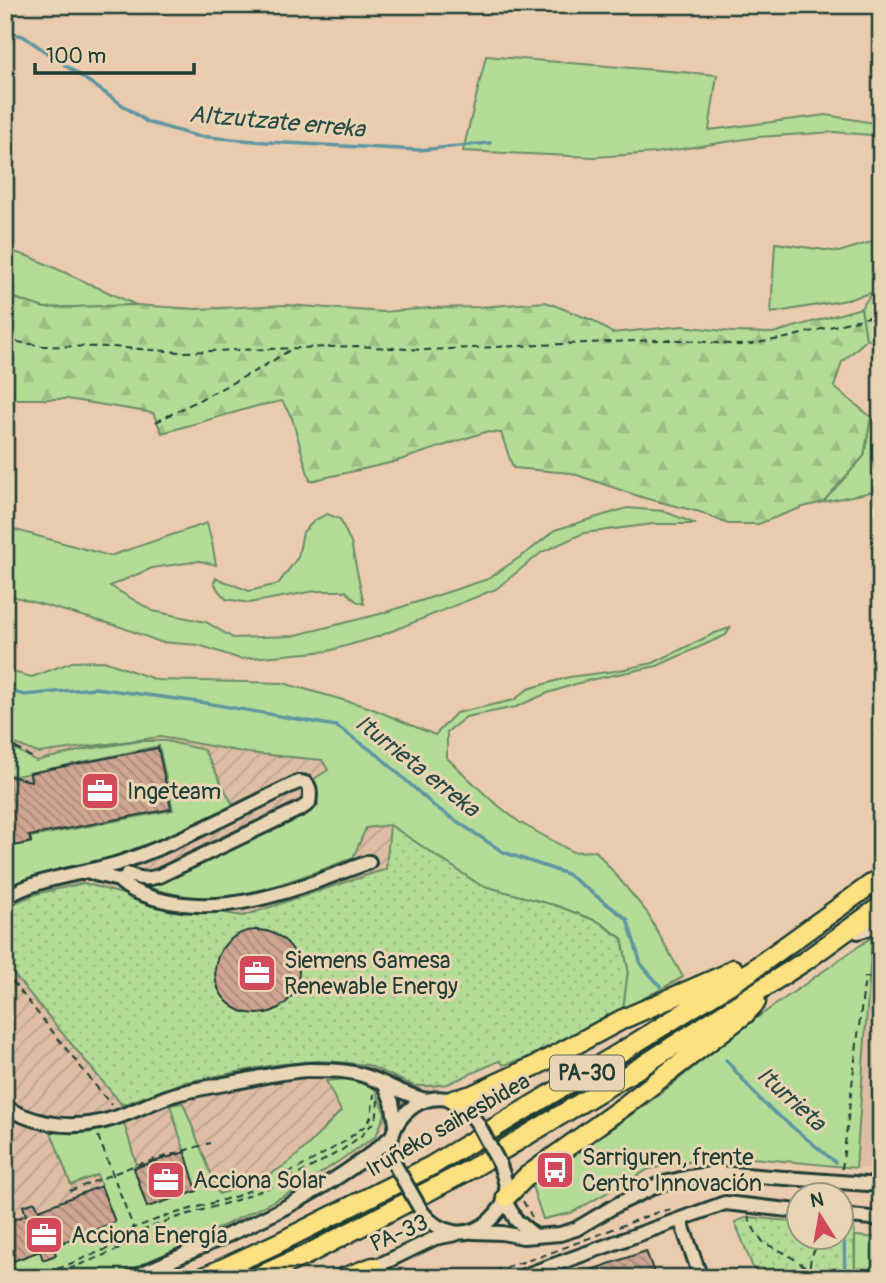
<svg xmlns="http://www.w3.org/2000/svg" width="886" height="1283" font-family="Pangolin,sans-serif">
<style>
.built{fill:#debda4}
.industrial{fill:url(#industrial-furrows)}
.grass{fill:#b5dc97;stroke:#6a8c66;stroke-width:2}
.forest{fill:url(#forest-firs);stroke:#6a8c66;stroke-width:2}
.park{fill:url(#park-dots);stroke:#6a8c66;stroke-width:2}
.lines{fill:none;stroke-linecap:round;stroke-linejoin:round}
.stream{stroke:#5e96a1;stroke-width:3.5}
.building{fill:url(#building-back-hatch);stroke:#1f3d34;stroke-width:2}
.minor-casing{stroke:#1f3d34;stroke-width:18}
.highway-casing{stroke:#1f3d34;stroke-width:23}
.path{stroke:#1f3d34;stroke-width:2;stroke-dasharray:7 5;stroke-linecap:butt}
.minor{stroke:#e9d4b3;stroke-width:12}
.highway{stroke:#fde080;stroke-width:18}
.minor-bridge-casing{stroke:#1f3d34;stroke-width:18;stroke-linecap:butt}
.minor-bridge{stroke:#e9d4b3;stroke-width:12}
.labels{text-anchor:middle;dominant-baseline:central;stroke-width:6;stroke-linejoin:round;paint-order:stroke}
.shield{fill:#e9d4b3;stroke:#5c6a5a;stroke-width:2}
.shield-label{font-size:21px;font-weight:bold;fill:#1f3d34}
.poi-label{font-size:23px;fill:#1f3d34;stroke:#e9d4b3;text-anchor:start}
.street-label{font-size:23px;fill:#1f3d34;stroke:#e9d4b3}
.water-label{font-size:24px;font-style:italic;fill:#2a4c46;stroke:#e9d4b3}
</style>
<defs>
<pattern id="industrial-furrows" width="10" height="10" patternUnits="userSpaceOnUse" patternTransform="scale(1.75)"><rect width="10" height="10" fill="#debda4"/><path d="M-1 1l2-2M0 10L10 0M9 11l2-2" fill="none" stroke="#bea38e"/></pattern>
<pattern id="forest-firs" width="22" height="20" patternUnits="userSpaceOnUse" patternTransform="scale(1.75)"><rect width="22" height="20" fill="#b5dc97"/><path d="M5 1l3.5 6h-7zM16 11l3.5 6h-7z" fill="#9bbe83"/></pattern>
<pattern id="park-dots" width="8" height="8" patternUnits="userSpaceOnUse" patternTransform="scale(1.75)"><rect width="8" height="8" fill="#b5dc97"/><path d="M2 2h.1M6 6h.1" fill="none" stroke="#9bbe83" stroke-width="1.8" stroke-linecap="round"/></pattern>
<pattern id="building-back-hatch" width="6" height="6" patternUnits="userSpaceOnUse" patternTransform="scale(1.75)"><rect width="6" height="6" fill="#cfa592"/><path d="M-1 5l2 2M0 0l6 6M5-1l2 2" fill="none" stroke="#a78878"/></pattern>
</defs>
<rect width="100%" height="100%" fill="#eacbae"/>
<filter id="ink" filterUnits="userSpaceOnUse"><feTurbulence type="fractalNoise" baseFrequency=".0143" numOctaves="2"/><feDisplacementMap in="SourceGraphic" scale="14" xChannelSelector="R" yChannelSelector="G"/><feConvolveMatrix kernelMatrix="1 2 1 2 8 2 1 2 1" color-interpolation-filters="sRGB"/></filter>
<g filter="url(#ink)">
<path class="built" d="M881 920V1170L856 1168 873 926Z"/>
<path class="industrial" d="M161 737 248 753 323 760 329 770 390 825 524 1059 504 1065 499 1061 457 1081 407 1100 376 1136 368 1143 296 1190 174 1250 111 1278H5V740L38 753Z"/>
<path class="grass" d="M486 56 717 75 709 130 826 115 881 124V136L835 132 758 137 655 153 594 157 463 151Z
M881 239V338L866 340 861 308 873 292 847 300 771 313 775 243 839 252Z
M5 249 33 258 136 305 44 308 5 295Z
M871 417 881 424V490L823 502 864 456Z
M627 508 663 511 696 524H653L584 533 542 552 496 589 377 637 328 651 240 659 199 645 160 642 121 627 5 594V527L110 556 207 523 212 543 216 565 200 561 152 568 110 586 153 611 206 622 233 638 292 636 380 614 488 579 529 551 555 530Z
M327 514 340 519 351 543 364 604 356 601 346 591H315L249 603 226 599 218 590 214 582 216 578 249 591 278 584 298 557 303 532 315 520Z
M730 628 726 635 657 666 585 681 548 693 516 707 466 717 447 732V758L490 799 519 822 573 852 596 851 646 911 683 977 623 1010 628 969 622 938 599 922 557 906 480 885 390 825 366 828 353 858C308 874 262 894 214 898 192 899 165 892 145 887L318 805 314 779 328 770 322 760 248 753 161 737 38 753 5 740V670L32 677 72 662 104 661 157 680 283 683 368 707 435 735 456 713 514 700 528 689 569 677 615 671 653 663 715 633Z
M141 741H166L204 750 234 807C190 827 145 848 98 861 69 869 31 873 5 890V838L9 835 13 846 31 843V837L173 810 159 746 16 776 5 773V743L36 761 87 749Z
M872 937 856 1168 763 1159 721 1156 649 1169 571 1213 543 1219 532 1186 659 1095 741 1029Z
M346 1079 365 1084 375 1089 385 1114 376 1136 296 1190 174 1250 111 1278H5V1264L40 1251 44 1260 56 1255 53 1246 115 1222 97 1175 71 1185 51 1132C80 1133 96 1132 123 1120L136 1163 134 1168 147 1207 197 1191 170 1105 183 1103 219 1194C240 1188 268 1177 285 1165 306 1150 323 1129 341 1111L326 1081Z
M855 1236 881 1238V1278H855Z"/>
<path class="forest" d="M5 295 44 308 136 305 196 309 287 305 383 312 430 308 480 307 546 302 594 321 612 333 683 326 732 332 773 333 861 308 866 340 842 362 834 387 871 417 864 456 823 502 803 507 758 524H728L700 512 644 498 571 473 513 468 501 433 485 432 394 462 310 481 292 418 282 401 257 406 162 433 153 413 67 399H5Z"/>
<path class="park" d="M390 825 480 885 557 906 599 922 622 939 628 969 623 1010 524 1059 504 1065 499 1061 448 1084 427 1086H414L368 1065 340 1062 316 1061 273 1065 181 1083 122 1105 5 964V907L36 894 84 883 136 898 243 916 386 869Z
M748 1217 798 1222V1238H840L841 1226 854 1227 855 1278H796L794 1274 784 1278H757L735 1222Z"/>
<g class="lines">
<path class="stream" d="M5 32 23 36 147 122 196 136 266 142 419 150 490 143
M5 690 25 695 95 688 206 703 336 726 378 755 434 806 503 852 567 874 627 919 641 964 660 986
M726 1060 762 1102 835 1162
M844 1236 845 1278"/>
</g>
<path class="building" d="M158 748 171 809 29 836 31 842 14 846 10 833 5 836V775L31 781 30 773Z
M215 972a42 42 0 1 1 84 0a42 42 0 1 1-84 0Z
M185 1152 197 1191 147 1207 134 1168Z
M101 1186 115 1222 53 1246 56 1255 43 1260 40 1251 5 1264V1223L26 1215 23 1206 35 1202 39 1210Z
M646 1251 656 1278H574V1276Z"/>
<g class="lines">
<g class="minor-casing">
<path id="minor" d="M88 871 95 874 119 880C127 890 144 895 157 899 230 919 301 887 369 862
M5 898C39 876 90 874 128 860 186 839 242 809 298 782 311 781 311 792 309 803L302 808 159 876C147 880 139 879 127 874
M858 932 881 925
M385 1085 392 1102 396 1124
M5 1107C37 1125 72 1130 108 1120 130 1114 151 1102 173 1095 193 1089 215 1086 236 1082 261 1077 285 1071 310 1070 329 1070 350 1070 368 1077 388 1084 406 1096 427 1100
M395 1165C393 1160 391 1154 391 1149 389 1117 424 1089 455 1101 465 1105 471 1115 478 1124
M505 1201 516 1220 534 1235
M422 1212C440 1235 468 1240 490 1220 496 1214 504 1206 506 1197 508 1186 503 1175 500 1165
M840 1215 881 1219
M680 1219 701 1278
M473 1232 502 1233 523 1237 560 1234 576 1229 618 1204 660 1184 689 1177 718 1173 881 1185
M367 1271 435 1238 456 1234
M131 1278C218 1239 321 1200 392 1136
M518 1278 725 1203 798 1211"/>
</g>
<g class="highway-casing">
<path id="highway" d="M453 1100 472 1095 539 1064 623 1019 724 975 733 969
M506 1197 527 1176 627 1104 745 1014 756 1002
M202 1278 278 1243 431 1166 621 1052 748 973 881 877
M255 1278 306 1255 471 1169 642 1066 805 961 881 906
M343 1278 373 1267"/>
</g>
<path class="path" d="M5 340 43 346 111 347 181 352 357 346 424 350 658 340H684L739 345 751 344 786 338 881 314
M156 422 259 369 290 350
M5 741 34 759
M5 972 111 1105
M98 1136 135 1232
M842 1169 865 977 881 979
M70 1191 133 1166 210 1143
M523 1201 532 1217
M748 1216 755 1231 764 1243 785 1253 809 1269 813 1278
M35 1278 119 1244 134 1228 166 1216 237 1196 299 1168 344 1142 367 1124 371 1117 374 1094
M46 1278 122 1248 136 1233 175 1218 234 1201 278 1184 301 1173 342 1150 362 1135 373 1123 377 1114 378 1100
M471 1278 542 1256 658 1212 672 1209
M483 1278 508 1270
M808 1278 811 1257 821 1238"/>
<use href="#minor" class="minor"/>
<use href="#highway" class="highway"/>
<g class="minor-bridge-casing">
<path id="minor-bridge" d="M478 1124 500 1165
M395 1165 422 1212"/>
</g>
<use href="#minor-bridge" class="minor-bridge"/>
</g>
</g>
<defs>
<g id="office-square" transform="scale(2.0125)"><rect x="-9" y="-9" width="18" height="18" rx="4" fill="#d1495b" stroke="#e9d4b3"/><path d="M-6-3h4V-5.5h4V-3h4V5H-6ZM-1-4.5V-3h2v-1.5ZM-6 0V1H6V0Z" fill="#fff"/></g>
<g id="bus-square" transform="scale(2.0125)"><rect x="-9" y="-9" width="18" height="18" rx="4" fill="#d1495b" stroke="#e9d4b3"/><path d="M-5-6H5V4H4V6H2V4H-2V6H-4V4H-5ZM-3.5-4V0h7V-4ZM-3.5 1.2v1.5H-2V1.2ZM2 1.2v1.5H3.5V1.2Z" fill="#fff"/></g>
</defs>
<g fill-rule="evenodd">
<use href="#office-square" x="100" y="791"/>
<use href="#office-square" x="257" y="973"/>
<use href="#bus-square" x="555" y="1170"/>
<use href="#office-square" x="166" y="1180"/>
<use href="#office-square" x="44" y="1235"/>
</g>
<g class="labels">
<rect class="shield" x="550" y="1055.5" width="74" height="35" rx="5"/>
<g class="shield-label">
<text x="587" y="1073">PA-30</text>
</g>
<g class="poi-label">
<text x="127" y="791">Ingeteam</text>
<text x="284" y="960">Siemens Gamesa<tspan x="284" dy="26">Renewable Energy</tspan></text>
<text x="582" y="1157">Sarriguren, frente<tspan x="582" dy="26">Centro Innovación</tspan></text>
<text x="193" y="1180">Acciona Solar</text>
<text x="71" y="1235">Acciona Energía</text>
</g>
<g class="street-label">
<text transform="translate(448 1125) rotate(-30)">Iruñeko saihesbidea</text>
<text transform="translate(399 1233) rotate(-24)">PA-33</text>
</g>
<g class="water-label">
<text transform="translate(277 122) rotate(5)">Altzutzate erreka</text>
<text transform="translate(417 766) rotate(38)">Iturrieta erreka</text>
<text transform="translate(791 1099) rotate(42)">Iturrieta</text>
</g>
</g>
<rect width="886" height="1283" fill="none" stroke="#e9d4b3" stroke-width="28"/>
<rect x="14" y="14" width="858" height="1255" fill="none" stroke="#1f3d34" stroke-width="2.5" filter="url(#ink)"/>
<g transform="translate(820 1216) rotate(349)"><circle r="33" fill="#e9d4b3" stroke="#989880" stroke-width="2"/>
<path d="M0-5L12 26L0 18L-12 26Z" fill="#d1495b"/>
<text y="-10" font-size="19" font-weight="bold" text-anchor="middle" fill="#1f3d34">N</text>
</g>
<path d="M35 63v10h159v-10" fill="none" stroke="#1f3d34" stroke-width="3.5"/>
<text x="46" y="63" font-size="21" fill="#1f3d34" stroke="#e9d4b3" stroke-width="5" paint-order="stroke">100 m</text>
</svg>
